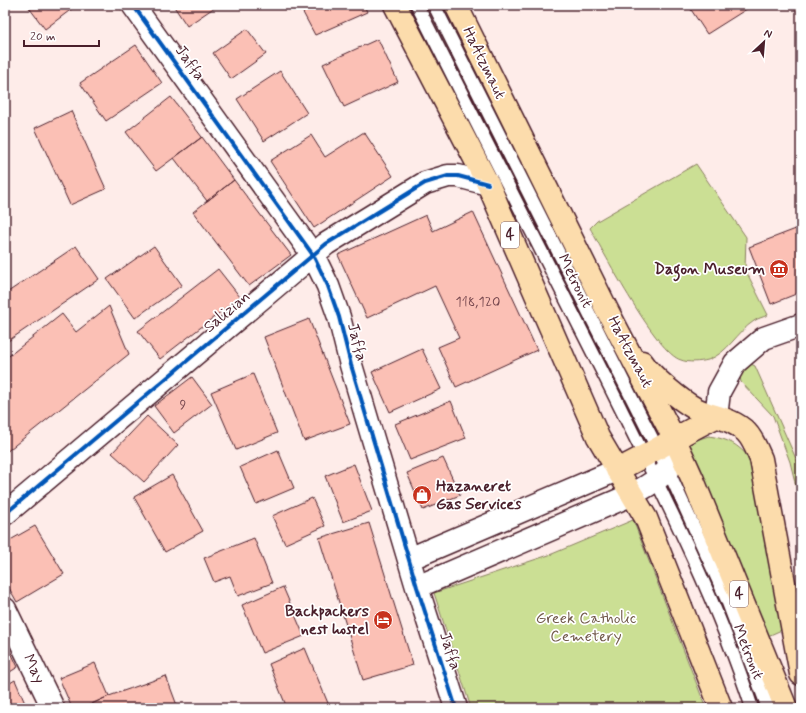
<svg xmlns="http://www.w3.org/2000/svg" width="806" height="713" font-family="Mynerve,sans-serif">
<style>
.green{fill:#cbdf94;stroke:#8a7f60}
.building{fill:#fbc0b5;stroke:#4a1f2b}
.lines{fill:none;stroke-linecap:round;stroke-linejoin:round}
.lane-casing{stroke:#4a1f2b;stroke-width:15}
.street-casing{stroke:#4a1f2b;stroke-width:25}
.highway-casing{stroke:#4a1f2b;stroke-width:25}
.lane{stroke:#fff;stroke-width:12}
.street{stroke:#fff;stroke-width:22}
.highway{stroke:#fcdcac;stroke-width:22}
.cycleway-casing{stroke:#fff;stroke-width:6}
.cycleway{stroke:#0057b8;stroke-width:4}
.labels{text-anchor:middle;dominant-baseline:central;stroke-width:3.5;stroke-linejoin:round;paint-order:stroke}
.number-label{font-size:14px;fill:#76474e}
.shield{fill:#fff;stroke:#80626b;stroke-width:1}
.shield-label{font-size:15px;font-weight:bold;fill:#4a1f2b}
.street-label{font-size:16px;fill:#4a1f2b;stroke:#fff}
.poi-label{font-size:16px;font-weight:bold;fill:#4a1f2b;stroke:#fff;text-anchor:end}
.park-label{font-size:16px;fill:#71594a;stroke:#fff}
</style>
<rect width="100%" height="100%" fill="#feece9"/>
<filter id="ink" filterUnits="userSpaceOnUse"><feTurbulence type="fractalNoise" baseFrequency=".025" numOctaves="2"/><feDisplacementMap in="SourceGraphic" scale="8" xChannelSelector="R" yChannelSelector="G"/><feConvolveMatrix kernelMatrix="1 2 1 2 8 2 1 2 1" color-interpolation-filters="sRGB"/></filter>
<g filter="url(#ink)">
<path class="green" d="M696 164 746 237 745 269 768 315C764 317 758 318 754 321 737 332 728 353 708 360 700 362 688 363 681 360 657 354 604 253 590 228L597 221Z
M749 363 755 366 801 470V506L790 462 773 416 741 382 739 373Z
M709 436C728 439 738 444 750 459L786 628 768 636 685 446 699 439Z
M633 520 706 708H471L434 593 552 554Z"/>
<path class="building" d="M27 5H77L45 29Z
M173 5H218L187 26Z
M299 5H364L367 12 315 35Z
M688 5H753L707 34Z
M247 29 266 54 231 79 213 53Z
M378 39 398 82 344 107 323 64Z
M136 45 162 83 106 121 80 83Z
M280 71 307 113 264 141 237 99Z
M171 97 202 137 156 171 126 132Z
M71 111 106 189 70 205 35 128Z
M364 132 393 176 314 228 270 161 311 135 325 157Z
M202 137 234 180 207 201 174 158Z
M234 180 291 255 249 286 193 212Z
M473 212 537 350 456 387 438 347 459 338 435 286 367 318 338 255 426 215 433 231Z
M801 227V292L771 304 749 247Z
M76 246 99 279 5 343V294Z
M154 246 182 285 135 318 107 279Z
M218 269 240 297 160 359 138 331Z
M109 306 129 354 5 453V359L62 314 76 332Z
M309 319 350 424 304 441 264 337Z
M422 349 441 389 390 412 372 372Z
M253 374 277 433 236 450 211 392Z
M192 377 212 404 174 433 154 406Z
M451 401 466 438 410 460 395 424Z
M147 416 178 445 144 482 112 453Z
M278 450 294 488 256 504 240 467Z
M443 458 460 495 423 510 407 473Z
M354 464 372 511 343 522 325 476Z
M172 475 203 531 165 552 134 497Z
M312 498 325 526 285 544 272 516Z
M369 523 413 665 363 680 319 538Z
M35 526 64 574 17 602 5 581V543Z
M254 538 272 583 238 596 230 576 214 582 204 558Z
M283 587 304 636 262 653 242 605Z
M5 640 18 667 5 675Z
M305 648 330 708H287L269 664Z
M95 663 109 696 83 708H72L59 678Z
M166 676 178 708H83L109 696Z
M15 680 27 708H5V686Z"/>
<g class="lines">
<g class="lane-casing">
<path id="lane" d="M417 5C480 129 543 254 606 379 659 486 715 594 752 708
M434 5 668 470 727 600 768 708"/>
</g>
<g class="street-casing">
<path id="street" d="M133 5 313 255 328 286 339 317 351 365 417 587 456 708
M716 417 719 392 735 363 764 338 801 325
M5 514 326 244 425 183 448 176H458L488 184
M409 559 617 470
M417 587 633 494C656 481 678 471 675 440
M5 609 53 708"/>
</g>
<g class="highway-casing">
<path id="highway" d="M395 5 488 184 598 437 646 518 721 708
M456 5 607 310 675 440 693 480 786 708
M642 362C652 377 680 400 696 409 712 417 732 418 746 432 753 439 757 450 761 459L801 674
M617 470C651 454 682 433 716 417"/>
</g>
<use href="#lane" class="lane"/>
<use href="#street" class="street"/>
<use href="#highway" class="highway"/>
<g class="cycleway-casing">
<path id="cycleway" d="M133 5 313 255 328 286 339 317 351 365 417 587 456 708
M5 514 326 244 425 183 448 176H458L488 184"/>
</g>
<use href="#cycleway" class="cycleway"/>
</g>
</g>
<defs>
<g id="museum-disc" transform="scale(1)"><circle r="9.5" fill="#c8321e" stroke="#fff"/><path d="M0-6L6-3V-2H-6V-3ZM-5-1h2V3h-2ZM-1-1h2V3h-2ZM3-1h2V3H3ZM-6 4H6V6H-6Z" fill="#fff"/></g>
<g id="shop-disc" transform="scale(1)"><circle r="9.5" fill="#c8321e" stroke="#fff"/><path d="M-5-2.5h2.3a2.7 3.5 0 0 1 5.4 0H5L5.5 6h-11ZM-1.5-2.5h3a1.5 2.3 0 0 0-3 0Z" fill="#fff"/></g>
<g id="hotel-disc" transform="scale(1)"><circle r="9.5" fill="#c8321e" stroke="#fff"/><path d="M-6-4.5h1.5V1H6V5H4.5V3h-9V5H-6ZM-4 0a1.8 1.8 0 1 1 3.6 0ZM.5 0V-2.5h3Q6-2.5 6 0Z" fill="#fff"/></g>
</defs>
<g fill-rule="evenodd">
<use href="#museum-disc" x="779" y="269"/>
<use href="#shop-disc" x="422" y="495"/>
<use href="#hotel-disc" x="383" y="620"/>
</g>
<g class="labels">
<g class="number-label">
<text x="478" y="302">118,120</text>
<text x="183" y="405">9</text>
</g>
<g class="shield">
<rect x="501" y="222" width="18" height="26" rx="3"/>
<rect x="730" y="581" width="18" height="26" rx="3"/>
</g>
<g class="shield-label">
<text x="510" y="235">4</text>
<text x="739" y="594">4</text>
</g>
<g class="street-label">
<text transform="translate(190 63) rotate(54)">Jaffa</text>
<text transform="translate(484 63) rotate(64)">HaAtzmaut</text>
<text transform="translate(575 281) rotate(63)">Metronit</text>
<text transform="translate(227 312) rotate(-40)">Salizian</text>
<text transform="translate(357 342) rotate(75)">Jaffa</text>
<text transform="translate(630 352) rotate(62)">HaAtzmaut</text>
<text transform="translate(450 651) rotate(72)">Jaffa</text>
<text transform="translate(748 652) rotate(68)">Metronit</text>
<text transform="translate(34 669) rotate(64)">May</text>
</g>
<g class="poi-label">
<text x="765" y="269">Dagon Museum</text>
<text x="436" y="486" text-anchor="start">Hazaneret<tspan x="436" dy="18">Gas Services</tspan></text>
<text x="369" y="611">Backpackers<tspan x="369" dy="18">nest hostel</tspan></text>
</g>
<g class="park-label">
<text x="586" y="618">Greek Catholic<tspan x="586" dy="18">Cemetery</tspan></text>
</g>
</g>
<rect width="806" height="713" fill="none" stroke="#fff" stroke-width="20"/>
<rect x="10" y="10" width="786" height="693" fill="none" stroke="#4a1f2b" stroke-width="1.5" filter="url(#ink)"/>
<g transform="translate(764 42) rotate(26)" stroke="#ffffff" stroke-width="3" paint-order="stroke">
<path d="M0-3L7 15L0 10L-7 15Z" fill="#4a1f2b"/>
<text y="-6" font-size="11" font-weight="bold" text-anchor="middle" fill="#4a1f2b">N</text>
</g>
<path d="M24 40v6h75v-6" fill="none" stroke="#4a1f2b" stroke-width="2"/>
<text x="30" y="40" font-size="12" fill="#4a1f2b" stroke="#ffffff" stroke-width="3" paint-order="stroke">20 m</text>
</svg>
